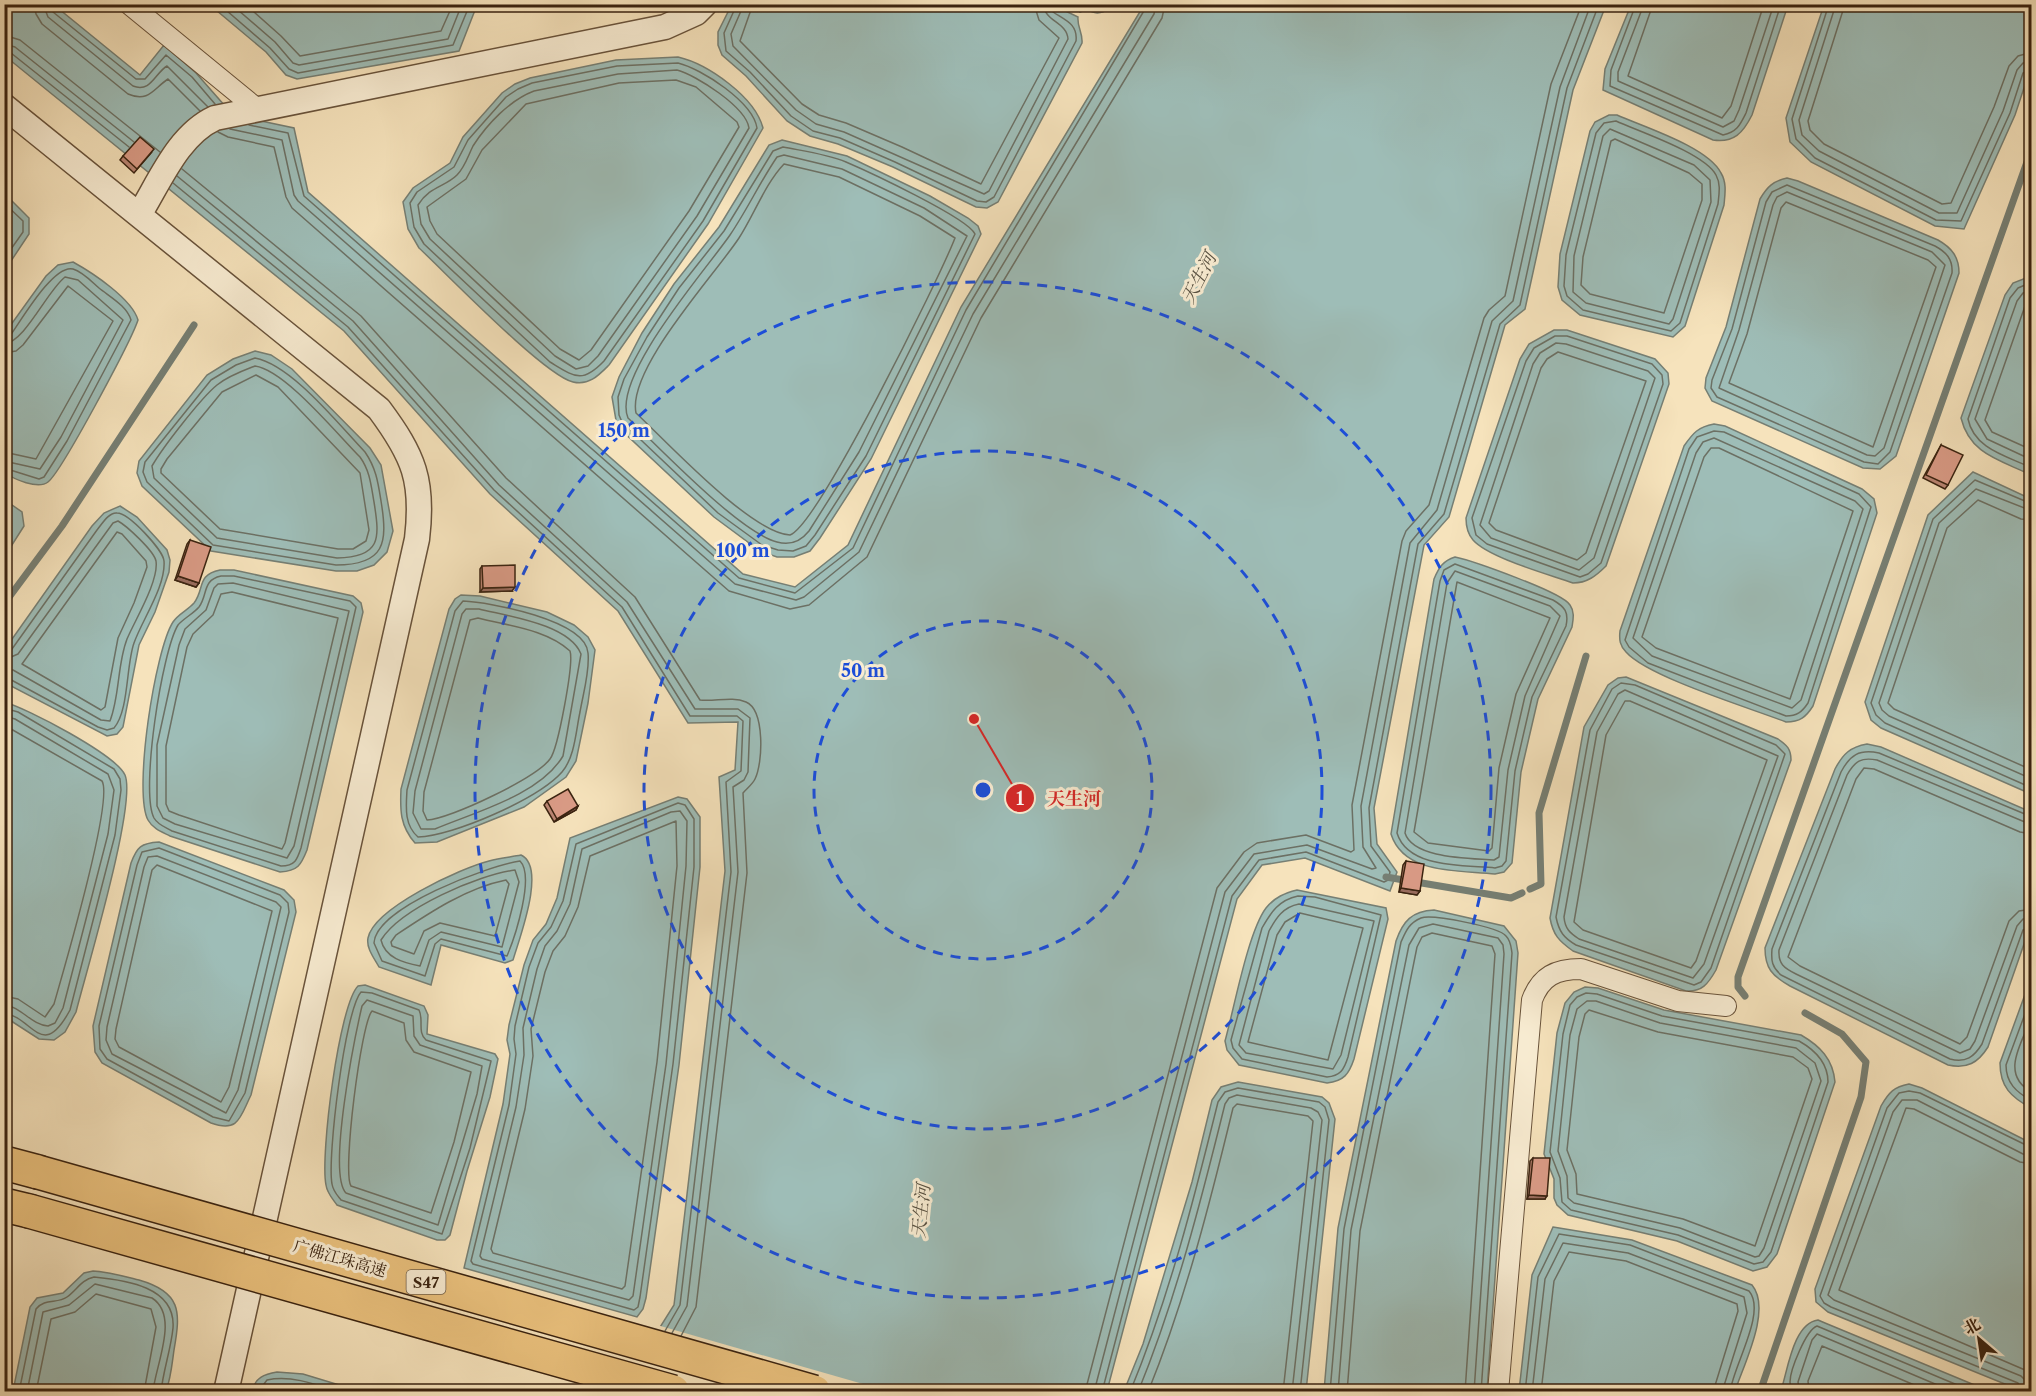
<svg xmlns="http://www.w3.org/2000/svg" width="2036" height="1396" font-family="'Libre Caslon Text','Noto Serif SC',serif">
<style>
.water{fill:#9ebdb7;stroke:#767f74;stroke-width:1.5}
.pier{fill:#f6e3bc}
.lines{fill:none;stroke-linecap:round;stroke-linejoin:round}
.shore{stroke:#6c7064;stroke-width:1.5}
.stream{stroke:#767f74;stroke-width:7}
.minor-casing{stroke:#69533b;stroke-width:22}
.tertiary-casing{stroke:#69533b;stroke-width:27}
.motorway-casing{stroke:#3a2310;stroke-width:36}
.minor{stroke:#f9edd3;stroke-width:20}
.tertiary{stroke:#f9edd3;stroke-width:24}
.motorway{stroke:#ebc27e;stroke-width:33}
.motorway-bridge-casing{stroke:#3a2310;stroke-width:36;stroke-linecap:butt}
.motorway-bridge{stroke:#ebc27e;stroke-width:33}
.wall{fill:#bb8573;stroke:#3a2310;stroke-width:1.5}
.shaded-wall{fill:#996c5e;stroke:#3a2310;stroke-width:1.5}
.building{fill:#da9b86;stroke:#3a2310;stroke-width:1.5}
.ring{fill:none;stroke:#1d4ed8;stroke-width:3;stroke-dasharray:10 8}
.labels{text-anchor:middle;dominant-baseline:central;stroke-width:6;stroke-linejoin:round;paint-order:stroke}
.shield{fill:#f9edd3;stroke:#73604a;stroke-width:1.5}
.shield-label{font-size:15px;font-weight:bold;fill:#3a2310}
.street-label{font-size:16px;fill:#3a2310;stroke:#f9edd3}
.water-label{font-size:18px;font-style:italic;fill:#585142;stroke:#f9edd3}
.centre{fill:#1d4ed8;stroke:#f9edd3;stroke-width:3}
.ring-label{font-size:18px;text-anchor:middle;font-weight:bold;fill:#1d4ed8;stroke:#f9edd3;stroke-width:6;stroke-linejoin:round;paint-order:stroke}
.leader{fill:none;stroke:#d62828;stroke-width:2}
.callout-dot{fill:#d62828;stroke:#f9edd3;stroke-width:2}
.mark-label{font-size:18px;text-anchor:middle;font-weight:bold;fill:#fff}
.callout-label{font-size:18px;text-anchor:middle;font-weight:bold;fill:#d62828;stroke:#f9edd3;stroke-width:6;stroke-linejoin:round;paint-order:stroke}
</style>
<rect width="100%" height="100%" fill="#f6e3bc"/>
<filter id="stains"><feTurbulence type="fractalNoise" baseFrequency=".00333" numOctaves="4"/><feColorMatrix values="0 0 0 0 .2 0 0 0 0 .09 0 0 0 0 .02 0 0 0 .5 -.17"/></filter>
<radialGradient id="worn" r=".72"><stop offset=".6" stop-color="#630" stop-opacity="0"/><stop offset="1" stop-color="#630" stop-opacity=".3"/></radialGradient>
<path class="water" d="M732 4 1053 5 1078 17C1077 27 1083 33 1082 43L998 202 987 208 976 207 893 167 838 144 810 136 787 121 746 76 722 55 718 45V32Z
M4 5H54L140 75 164 45 196 73 233 115 294 128 308 192 743 574 795 587 848 545 961 307 1144 5H1606L1573 90 1525 309 1505 325 1449 517 1424 545 1374 808 1377 844 1397 872 1390 891 1305 858 1262 865 1237 899 1107 1391H620L674 1305 725 871 719 777 735 770 738 722 688 723 618 611 490 494 344 331 5 56Z
M210 5H477L459 51 297 79 286 75 266 52Z
M1079 5 1112 4V5C1105 13 1096 16 1087 9L1080 12 1078 10 1082 6Z
M1631 5H1788L1752 115C1743 133 1734 143 1713 140L1603 90 1605 69Z
M1824 5H2031V67L2015 115 1964 229 1935 226 1811 162 1790 142 1786 118Z
M678 57C708 64 755 97 763 128L708 224 609 365C599 375 589 386 573 382 544 375 447 274 419 248L408 229 403 202 413 188 450 163 463 137 502 93 515 84 530 78 616 60Z
M1609 115H1617C1644 127 1708 147 1721 173 1727 183 1725 194 1724 205L1685 326 1673 337 1580 315 1562 300 1558 287 1560 254 1590 131 1595 122Z
M782 140 847 156 930 196 968 218 978 226 981 234 871 459 820 538 810 551 794 557H777L760 551 714 517 617 426 612 397 619 377 642 333 674 284 719 227 769 145Z
M1787 178 1798 181 1938 240C1952 248 1959 257 1959 273L1896 456 1880 469 1863 468 1712 401 1705 388 1706 378 1726 327 1760 199C1767 187 1773 181 1787 178Z
M5 194 29 218V234L5 270Z
M73 262C93 273 132 299 138 320 131 341 62 471 48 482 38 490 14 479 5 473V333L46 276 58 265Z
M2031 276H2032L2031 475C2001 460 1970 455 1961 418L2005 295 2013 283Z
M1554 330H1567L1655 359 1668 373 1669 384 1606 566C1596 576 1587 583 1573 583 1548 574 1489 558 1473 540 1467 533 1466 526 1466 518L1520 359 1529 344Z
M255 351 271 355 292 369 370 448 381 465 393 531 387 552 374 565 357 571H336L211 551 142 486 137 473 139 461 207 375 233 359Z
M1714 424 1725 426 1862 489 1874 499 1877 513 1813 706C1806 717 1800 722 1786 722 1750 708 1648 677 1626 652 1620 646 1619 640 1620 631L1684 446C1693 433 1698 427 1714 424Z
M1973 472 2031 499V794L1881 728 1871 720 1865 702 1928 515Z
M5 500 22 512 24 526 5 556Z
M120 506 137 517 167 550 170 560 169 572 155 612 139 645 123 727 117 734 107 736 9 685 5 680V649L92 526 104 513Z
M1455 557C1473 561 1562 592 1570 605 1575 612 1573 620 1572 627L1538 699 1521 772 1512 863 1504 872 1495 874C1459 870 1404 875 1391 834L1434 579C1439 567 1443 561 1455 557Z
M220 570H234L353 596 361 603 363 612 307 850C301 865 298 871 280 872L170 836C162 832 153 829 148 820 133 792 155 650 173 622 178 614 188 610 194 603 205 589 196 575 220 570Z
M461 595 480 596 547 612 574 625 588 637 595 650 588 703 576 761 566 777 524 807 437 842 415 843C400 826 400 810 401 789L449 609 455 599Z
M1626 677 1778 739C1787 745 1791 749 1791 760L1716 970C1708 984 1702 992 1686 991L1573 951C1559 941 1553 935 1550 918L1584 727 1608 685 1618 678Z
M4 702C27 708 116 755 125 775 137 804 86 972 76 1012L65 1032 54 1040 39 1039 5 1017Z
M1867 744 1881 747 2031 812V924L1988 1047C1978 1063 1967 1069 1948 1065L1790 986C1772 976 1765 968 1765 948L1835 769C1843 754 1850 747 1867 744Z
M678 797 687 799 700 817V867L679 1065 646 1298 643 1309 637 1317 464 1268 503 1104 510 1054 507 1040 509 1025 524 965 533 940 546 924 557 898 570 838Z
M159 842 284 890 294 900 296 912 251 1095C240 1117 239 1133 211 1123L102 1063 95 1052 93 1026 131 863C137 847 141 843 159 842Z
M521 855C547 867 519 939 513 960L505 963 441 945 431 985 379 967C374 958 366 948 368 938 374 908 461 868 489 861 500 858 511 857 521 855Z
M1297 890 1386 908 1388 919 1354 1059C1349 1074 1344 1081 1327 1083L1239 1065 1227 1050 1225 1041C1234 1009 1248 932 1266 908 1275 897 1285 893 1297 890Z
M1434 910 1504 926 1516 941 1518 953 1487 1391H1324L1338 1228 1396 941C1403 921 1412 911 1434 910Z
M2031 978V1108C2011 1097 2000 1087 2000 1063Z
M365 985 424 1006 428 1015 427 1034 495 1054 498 1059 490 1097 467 1171 450 1235 445 1240H437L337 1205C332 1198 327 1193 326 1185 320 1156 339 1005 358 986Z
M1585 987 1598 988 1664 1010 1801 1035C1820 1046 1833 1059 1835 1082L1777 1254 1767 1267 1753 1271 1677 1241 1568 1215 1557 1205 1554 1198V1179L1544 1154 1557 1033 1565 1003 1574 992Z
M1238 1082 1322 1097 1329 1103 1335 1119 1306 1391H1124L1143 1344 1192 1182 1212 1100 1221 1087Z
M1909 1084 1922 1088 2031 1143V1391H2022L1828 1312 1816 1302 1815 1289 1881 1106C1889 1092 1894 1087 1909 1084Z
M1553 1227 1632 1240 1752 1285C1772 1309 1744 1364 1735 1391H1519L1532 1275Z
M93 1271C109 1272 123 1276 139 1280 181 1292 181 1311 174 1350 172 1364 171 1378 166 1391H13L30 1307 37 1298 63 1293 84 1273Z
M1818 1320 1825 1323 1989 1391 1792 1392 1782 1387C1788 1368 1794 1323 1818 1320Z
M277 1372 303 1374 359 1391H252C255 1378 264 1374 277 1372Z"/>
<path class="pier" d="M657 1325 891 1392H617Z"/>
<g class="lines">
<path class="shore" d="M34 4 36 14 42 24 128 94C149 103 154 88 168 79L200 111
M43 4 48 17 133 86C151 93 155 73 167 66L208 107
M51 4 53 12 136 79H145L166 55 192 77 215 104
M219 4 270 48 289 69 298 73 453 45 470 4
M231 4 275 42 293 63 299 65 448 39 462 4
M245 4 281 36 300 56 441 31 453 4
M737 4 724 33 726 51 750 72 791 116 813 131 840 138 895 162 977 201 986 202 994 197 1076 41C1078 24 1065 20 1053 12L1051 4
M744 4 731 34 733 46 796 110 816 124 844 132 984 194 989 191 1068 39C1067 22 1045 22 1043 4
M753 4 740 41 802 104 819 115 846 123 902 147 981 184 1059 38 1039 20 1034 4
M1636 4 1611 70 1610 86 1723 135C1737 132 1740 125 1746 113L1781 4
M1644 4 1618 72V81L1723 127 1734 121 1739 110 1774 4
M1653 4 1628 76 1722 118 1731 106 1764 4
M1829 4 1792 119 1796 139 1815 158 1936 220 1961 221 2010 113 2023 73 2032 69
M1836 4 1799 120 1802 135 1819 151 1939 213H1957L2003 111 2017 70 2023 63 2032 62
M1845 4 1808 121 1810 130 1824 144 1942 204 1951 203 1994 107 2009 66 2018 56 2032 52
M4 35 20 40 160 152
M4 44 15 47 134 142
M4 52 11 53 129 147
M678 63C702 69 753 102 757 128L703 221 604 361C582 384 575 377 550 362L424 244 414 227 410 203 417 192 454 167 468 140 506 97 518 89 532 83 617 66Z
M677 70C696 75 746 107 749 128L697 216 598 356 588 366 576 369 555 356 430 239 421 224 418 205C430 186 445 187 457 175 465 167 468 156 473 146 487 124 510 100 534 91L618 74Z
M676 80 696 87 737 122 739 127 689 211 591 350 579 360 560 349 437 234 430 221 427 207 466 179 482 150 526 104 619 83Z
M1616 121C1640 132 1704 153 1716 175 1721 184 1719 194 1718 204L1680 323 1671 331 1583 310 1567 296 1564 286 1566 255 1596 133 1604 123Z
M249 125 288 133 304 196 739 578 795 593 853 548 966 310 1148 4
M230 129 282 140 294 195 298 201 735 584 796 600 804 597 859 552 973 314 1154 14 1156 4
M1610 129 1694 165 1710 180 1711 202 1673 319 1669 324 1586 303 1573 292 1574 256 1603 136Z
M218 132 228 137 274 147 286 197 292 208 729 591 790 609 809 605 867 557 981 318 1162 18 1165 4
M1615 139 1689 173 1702 184V200L1664 313 1590 294 1581 285 1583 257 1611 141Z
M783 147C803 151 827 154 846 162 867 171 968 218 975 234L866 456 815 535 806 546 793 551 778 550 762 545 718 513 622 422 619 415 618 397 624 379 647 337 679 288 724 231 773 151Z
M784 155 842 169 924 208 967 236 859 452 809 531C801 541 791 546 777 542 739 532 660 448 628 418 611 377 706 270 730 235 747 210 760 182 777 157Z
M784 164 839 177 920 216 955 238C939 279 818 525 790 535 751 533 667 442 636 413 627 369 714 276 739 238 754 215 765 184 784 164Z
M182 169 361 316 506 478 635 597 700 700C714 702 732 696 746 702 765 710 763 763 755 779 752 785 747 788 743 793L747 873 696 1307 681 1336
M177 176 353 321 499 485 627 602 695 709H738L750 718 748 772 744 780 733 787 738 872 687 1306 672 1333
M173 183 348 327 494 490 622 607 690 716H737L743 721 741 771 726 782 731 872 680 1305 665 1331
M1787 185 1935 246C1946 252 1953 259 1952 273L1890 452 1878 464 1864 462 1717 397 1711 388 1712 380 1732 329 1766 202 1772 192Z
M1787 192 1932 252 1945 265 1884 448 1875 456 1867 455 1719 388 1739 330 1773 205 1777 197Z
M1786 202 1928 260 1936 267 1873 447 1729 383 1747 334 1781 208Z
M4 203 23 221V232L4 259
M2032 282 2018 288 2010 298 1968 419C1974 449 2007 456 2032 468
M2032 290 2023 293 2017 301 1975 419 1987 439 2032 460
M2032 299 2025 306 1985 420 1992 432 2032 450
M4 336 12 333C22 319 54 264 73 269 83 272 92 282 99 288 110 297 127 306 131 320L67 441 44 477 39 479 4 468
M1555 336H1567L1652 364 1662 375 1663 384 1601 563 1588 574 1580 577 1487 544 1476 535 1472 518 1526 361 1534 348Z
M1556 343 1566 344 1648 371 1655 378 1594 558 1579 570 1491 538 1480 525 1533 364 1540 353Z
M4 344C25 342 47 291 65 277L78 280 123 320 61 437 40 469 4 461
M1558 352 1646 381 1586 553 1577 560 1496 530 1489 523 1541 368 1547 359Z
M4 353 16 351 23 345 68 286 113 321 36 459 4 452
M255 358C292 365 339 425 365 452 376 468 378 482 381 501 388 543 385 565 336 565L213 545 147 482 143 472 145 462 211 380 236 365Z
M255 366C285 370 337 434 360 457 370 471 371 485 374 502 380 539 381 557 337 558L217 538 154 478 152 466C163 447 201 398 217 385 228 376 242 371 255 366Z
M256 375 278 387 360 473 369 530 366 541 353 549H338L220 529 161 473V469L167 459 222 392Z
M1714 431 1724 432 1859 494 1871 507 1808 703C1802 712 1797 716 1786 716L1648 663 1629 647 1625 640 1689 449 1697 437Z
M1714 438 1855 501 1863 509 1801 700 1792 708 1652 656 1633 638 1696 453 1703 442Z
M1711 448H1719L1853 511 1790 699 1656 648 1642 637 1704 457Z
M2032 504 1975 480 1933 519 1871 703 1876 715 1885 723 2032 788
M2032 511 1976 489 1939 523 1879 703 1882 710 1889 716 2032 779
M2032 520 2021 519 1978 500 1947 528 1888 703 1894 709 2032 770
M117 532 122 534 146 561 147 567 134 603 118 638 105 707 101 710 22 664Z
M1455 564 1553 600C1565 607 1569 612 1566 626L1532 697 1515 771 1506 861 1502 866 1495 868C1465 865 1408 869 1397 833L1440 581 1444 570Z
M1455 571 1550 606 1560 616 1525 696 1508 770 1499 857 1494 860C1471 858 1413 859 1405 833L1447 583Z
M221 576H234L350 601 356 607 301 848C297 860 295 866 281 866L172 831C165 827 158 825 154 818 140 792 162 651 178 625 184 618 193 614 199 607 208 595 202 580 221 576Z
M1457 582 1550 618 1516 694 1499 768 1492 848 1489 851 1428 843 1414 832Z
M233 583 349 611 294 846 287 858 175 824 163 818 157 806V745L179 645 185 629 206 610 214 588 218 584Z
M232 592 338 618 285 843 282 849 179 815 169 811 166 804V746L187 647 193 634 213 615 221 594Z
M463 601C489 602 586 620 588 653 590 671 583 694 580 712 576 730 575 757 562 772 538 799 453 836 418 837 404 825 406 807 407 790L455 611Z
M479 609C507 616 569 624 581 654L563 756C540 795 475 812 435 829H421L413 813 415 791 462 614 466 609Z
M478 618C508 626 546 629 570 651 574 663 558 749 550 759 536 778 450 819 427 820L423 811 424 792 470 620Z
M4 652 12 649 97 530C102 524 109 512 117 513 129 513 163 550 164 561 166 586 142 620 134 643 126 665 129 711 114 728L107 730 98 727 4 676
M4 660 18 654 113 523 118 521C127 526 154 551 156 561 159 581 135 620 127 639 117 665 120 695 110 721L101 720 13 670 4 669
M1621 683 1635 685 1776 745 1785 754 1711 968 1701 982 1694 985 1576 945C1564 938 1559 932 1556 917L1590 730 1612 689Z
M1625 690 1778 756 1704 964 1693 978 1579 939C1570 933 1565 929 1564 917L1597 732 1618 694Z
M1625 701H1630L1767 760 1696 961 1691 968 1583 930 1574 922 1606 735Z
M4 708 18 712 114 769 120 779 121 790 115 835 70 1010C42 1062 33 1017 4 1013
M4 716 15 719 108 774 114 790 108 834 63 1008 55 1023 48 1026C31 1025 21 1006 4 1005
M4 725 102 781C114 801 63 972 54 1004L45 1017 18 999 4 996
M678 803 685 805 694 819V867L673 1064 640 1297 638 1307 634 1310 473 1264 471 1261 509 1105 516 1054 514 1039 515 1026 529 967 538 943 551 927 563 901 576 844Z
M680 811 687 821 686 866 666 1064 633 1296 629 1300 482 1259 480 1256 516 1107 524 1055 523 1028 537 969 545 946 557 931 570 904 582 849 671 812Z
M2032 817 1879 753C1859 749 1850 755 1841 772L1772 949C1771 961 1772 967 1781 975L1950 1059C1966 1063 1974 1057 1982 1044L2023 930 2032 925
M676 821 677 866 657 1062 625 1286 622 1289 493 1253 491 1249 525 1109 533 1056 531 1029 545 972 553 951 565 936 578 907 590 856Z
M2032 825 1877 760C1861 757 1855 761 1847 775L1779 950C1778 964 1784 968 1796 974L1960 1053 1970 1049 1975 1041 2017 926 2023 919 2032 918
M2032 834 2020 832 1874 769 1864 768 1856 779 1788 957 1800 966 1960 1044 1967 1037 2009 921 2019 911 2032 909
M159 848 280 895 288 903 289 912 245 1093 229 1121 213 1117 107 1059 100 1049 99 1026 137 865 142 852Z
M157 856 276 902 281 907 238 1090 226 1113 112 1054 106 1040 107 1027 144 867 148 857Z
M520 861C535 876 515 937 507 956L441 939 435 944 425 976 382 961 374 943C376 907 488 866 520 861Z
M157 865 272 911 229 1087 221 1102 119 1047 115 1039 116 1029 152 870Z
M515 870 519 882 502 947 441 932 429 940 420 966C404 963 385 958 381 940 401 908 478 875 515 870Z
M506 880 509 884 495 936 440 923 424 931 414 954 392 946 391 942 396 935C429 913 466 888 506 880Z
M1298 896 1315 897 1381 915 1348 1057C1344 1070 1340 1076 1327 1077L1242 1059 1233 1048 1231 1040 1262 928C1271 912 1279 900 1298 896Z
M1299 904 1374 921 1341 1055 1333 1069 1246 1053 1239 1045 1269 931C1276 918 1283 907 1299 904Z
M1300 913 1363 928 1328 1060 1248 1042 1277 935 1285 922Z
M361 992 372 993 419 1010C424 1020 417 1032 426 1040L491 1061 470 1148 442 1234 341 1200C337 1195 333 1191 332 1184 327 1158 345 1010 361 992Z
M1586 993 1597 994 1662 1016 1799 1041C1815 1050 1828 1062 1828 1082L1771 1252 1763 1262 1754 1264 1678 1235 1571 1210 1562 1202 1560 1178 1550 1152 1563 1034 1570 1005 1577 997Z
M2032 995 2006 1065C2006 1083 2016 1092 2032 1101
M367 1000 413 1016 414 1036 420 1045 482 1066 477 1094 438 1225 346 1193C327 1173 355 1036 362 1006Z
M1587 1001H1596L1660 1023 1796 1048 1815 1063 1821 1081 1764 1248 1759 1256 1755 1257 1680 1228 1574 1203 1568 1198 1567 1176 1558 1151 1570 1035 1577 1009Z
M1589 1010 1658 1032 1793 1057 1808 1068 1812 1079 1755 1246 1683 1219 1577 1194 1576 1174 1567 1150 1579 1037 1585 1014Z
M372 1011 404 1023 406 1040 414 1052 471 1072 454 1142 431 1213 351 1186C342 1173 361 1023 372 1011Z
M2032 1017C2022 1042 1999 1075 2032 1092
M2032 1164 2020 1162 1914 1109 1906 1108 1839 1290 2032 1373
M19 1392 36 1309C45 1298 57 1304 67 1297 77 1290 81 1280 94 1277 126 1280 176 1287 173 1328 171 1349 163 1371 161 1392
M27 1392 43 1312 69 1305 95 1284 152 1298C180 1316 155 1366 153 1392
M36 1392 51 1319 75 1312 96 1294 151 1309 156 1327 144 1392
M258 1392 267 1380C291 1375 315 1384 339 1392
M1085 1392 1217 888 1244 852 1257 843 1306 835 1351 852 1354 850 1352 805 1402 541 1406 531 1429 505 1484 318 1489 310 1505 296 1551 84 1582 4
M1094 1392 1225 892 1254 854 1307 845 1372 869 1376 868 1363 847 1361 806 1410 543 1437 510 1492 321 1513 301 1560 87 1591 4
M1102 1392 1232 896 1259 860 1306 852 1384 882 1388 880 1390 872 1371 846 1369 808 1418 544 1444 514 1500 324 1520 305 1567 88 1599 4
M1130 1392C1169 1298 1194 1199 1218 1102L1225 1092 1238 1088 1319 1102 1325 1107 1329 1120 1300 1392
M1138 1392C1176 1299 1201 1201 1225 1104L1229 1098 1237 1095 1311 1108 1318 1112 1322 1120 1292 1392
M1148 1392C1185 1301 1210 1203 1233 1108L1237 1104 1308 1116 1313 1121 1283 1392
M1330 1392 1344 1229 1401 942C1406 931 1409 923 1421 918 1432 914 1499 927 1506 936 1511 941 1511 947 1512 953L1481 1392
M1338 1392 1351 1230 1409 945 1419 928 1433 924 1498 938 1503 945 1504 954 1474 1392
M1347 1392 1360 1231 1417 947 1422 937 1432 933 1492 946 1495 954 1465 1392
M1525 1392 1538 1277 1559 1234 1630 1245 1749 1291C1767 1312 1733 1366 1730 1392
M1532 1392 1545 1279 1563 1243 1628 1253 1744 1297 1747 1313 1722 1392
M1541 1392 1554 1281 1569 1252 1626 1261 1737 1304 1738 1311 1713 1392
M1792 1392C1792 1388 1790 1385 1790 1382 1790 1370 1806 1330 1817 1326L1974 1392
M1800 1392 1798 1382 1812 1340 1817 1334 1954 1392
M1809 1392 1808 1381 1822 1346 1931 1392
M2022 1392 2018 1383 1831 1307 1824 1303 1820 1296 1887 1108 1899 1093 1909 1091 1920 1093 2032 1148
M2029 1392 2027 1382 2021 1376 1834 1300 1828 1295 1893 1112 1902 1100H1917L2023 1154 2032 1155"/>
<path class="stream" d="M4 604 62 526 194 325
M1386 877 1511 898 1522 893
M1530 889 1541 884 1539 813 1586 656
M1745 996 1738 987V977L2032 148
M1760 1392 1861 1097 1866 1062 1842 1034 1805 1013"/>
<g class="minor-casing">
<path id="minor" d="M129 4 256 108
M1498 1392 1532 1000C1541 976 1556 969 1581 969L1678 1001 1726 1006"/>
</g>
<g class="tertiary-casing">
<path id="tertiary" d="M4 106 379 409C414 456 424 481 417 539L226 1392
M139 215C160 181 178 135 215 118L665 27 696 13 705 4"/>
</g>
<g class="motorway-casing">
<path id="motorway" d="M4 1163 38 1172
M4 1205 29 1211"/>
</g>
<use href="#minor" class="minor"/>
<use href="#tertiary" class="tertiary"/>
<use href="#motorway" class="motorway"/>
<g class="motorway-bridge-casing">
<path id="motorway-bridge" d="M38 1172 814 1392
M29 1211 673 1392"/>
</g>
<use href="#motorway-bridge" class="motorway-bridge"/>
</g>
<path class="wall" d="M151 153 134 173 120 160 123 156Z
M1941 445 1948 485 1945 489 1923 478Z
M190 540 199 583 196 587 175 580 187 544Z
M482 566 512 591 480 592V569Z
M547 801 578 806 576 810 554 822 544 805Z
M1406 861 1420 891 1417 895 1399 892 1403 865Z
M1533 1158 1545 1199H1527L1530 1161Z"/>
<path class="shaded-wall" d="M178 576 199 583 196 587 175 580Z
M515 587 512 591 480 592 483 588Z
M578 806 576 810 554 822 557 819Z
M1401 888 1420 891 1417 895 1399 892Z
M1529 1195 1547 1196 1545 1199H1527Z"/>
<path class="building" d="M140 137 154 149 137 169 123 156Z
M1941 445 1963 455 1948 485 1926 475Z
M190 540 211 547 199 583 178 576Z
M515 565V587L483 588 482 566Z
M568 789 578 806 557 819 547 801Z
M1406 861 1424 864 1420 891 1401 888Z
M1533 1158H1550L1547 1196 1529 1195Z"/>
<g class="ring">
<circle cx="983" cy="790" r="169"/>
<circle cx="983" cy="790" r="339"/>
<circle cx="983" cy="790" r="508"/>
</g>
<g class="labels">
<rect class="shield" x="406.5" y="1270" width="39" height="24" rx="4.5"/>
<g class="shield-label">
<text x="426" y="1282">S47</text>
</g>
<g class="street-label">
<text transform="translate(340 1258) rotate(16)">广佛江珠高速</text>
</g>
<g class="water-label">
<text transform="translate(1199 278) rotate(-63)">天生河</text>
<text transform="translate(921 1211) rotate(-84)">天生河</text>
</g>
</g>
<circle cx="983" cy="790" r="9" class="centre"/>
<g class="ring-label">
<text x="624" y="437">150 m</text>
<text x="743" y="557">100 m</text>
<text x="863" y="677">50 m</text>
</g>
<path class="leader" d="M974 719L1020 798"/>
<g class="callout-dot">
<circle cx="974" cy="719" r="6"/>
<circle cx="1020" cy="798" r="15"/>
</g>
<g class="mark-label">
<text x="1020" y="805">1</text>
</g>
<g class="callout-label">
<text x="1074" y="805">天生河</text>
</g>
<rect width="2036" height="1396" fill="none" stroke="#f6e3bc" stroke-width="24"/>
<rect x="6" y="6" width="2024" height="1384" fill="none" stroke="#3a2310" stroke-width="3"/>
<rect x="12" y="12" width="2012" height="1372" fill="none" stroke="#3a2310" stroke-width="1.5"/>
<g transform="translate(1979 1339) rotate(331)" stroke="#f9edd3" stroke-width="4.5" paint-order="stroke">
<path d="M0-4.5L10 22L0 15L-10 22Z" fill="#3a2310"/>
<text y="-9" font-size="16" font-weight="bold" text-anchor="middle" fill="#3a2310">北</text>
</g>
<rect width="100%" height="100%" filter="url(#stains)"/>
<rect width="100%" height="100%" fill="url(#worn)"/>
</svg>
